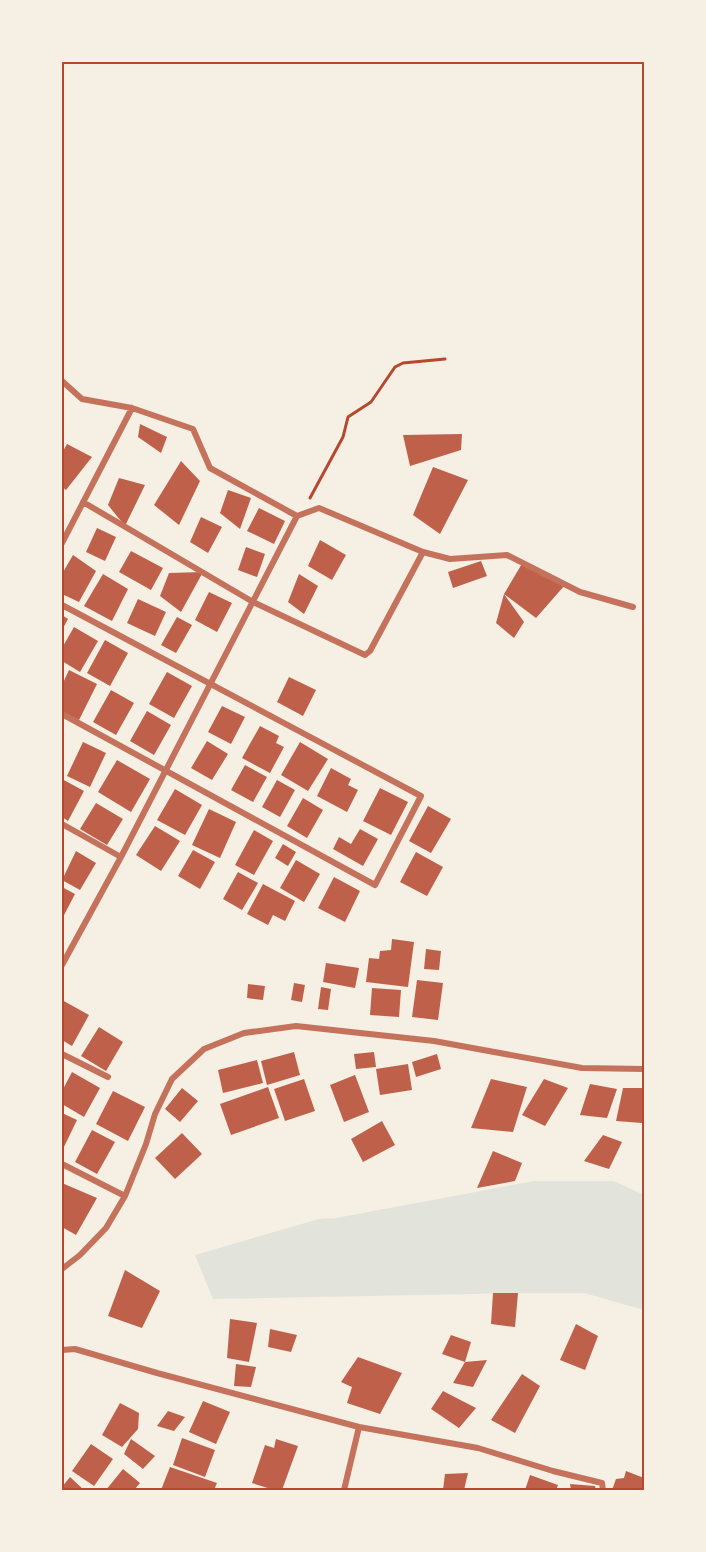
<svg xmlns="http://www.w3.org/2000/svg" width="706" height="1552" font-family="'Source Sans 3',sans-serif">
<style>
.green{fill:#e2e4dc}
.building{fill:#bf614a}
.lines{fill:none;stroke-linecap:round;stroke-linejoin:round}
.path{stroke:#b5482f;stroke-width:3}
.minor{stroke:#c5725c;stroke-width:6}
.neatline{fill:none;stroke:#b5482f;stroke-width:2}
</style>
<rect width="100%" height="100%" fill="#f6efe4"/>
<path class="green" d="M534 1181H614L644 1195V1310L584 1293H518L213 1299 195 1255 319 1219 336 1218Z"/>
<path class="building" d="M140 424 167 437 161 453 138 437Z
M462 434 461 450 410 466 403 435Z
M67 444 92 457 66 490 62 487V453Z
M181 461 200 481 179 525 154 505Z
M433 467 468 480 440 534 413 515Z
M119 478 145 485 125 526 108 505Z
M228 490 251 498 240 529 220 513Z
M259 508 285 521 274 544 247 531Z
M201 517 222 527 208 553 190 542Z
M97 528 116 537 105 561 86 552Z
M320 540 346 555 332 580 308 566Z
M246 547 265 554 257 577 238 570Z
M131 551 163 568 151 590 119 572Z
M73 555 96 571 79 602 62 594V574Z
M481 561 487 576 453 588 448 572Z
M523 562 565 585 536 618 504 594Z
M203 572 181 612 160 596 169 573Z
M103 574 128 589 112 621 84 606Z
M299 574 318 586 304 614 288 602Z
M209 592 232 603 217 632 195 620Z
M504 594 524 622 514 638 496 623Z
M138 599 166 612 155 636 127 623Z
M62 615 68 619 62 630Z
M177 617 192 625 176 653 161 645Z
M74 627 98 641 80 672 62 661V648Z
M105 640 128 653 110 686 87 673Z
M69 670 97 684 79 720 62 712V685Z
M167 672 192 686 174 718 149 704Z
M289 677 316 690 303 716 277 702Z
M111 690 134 703 116 735 93 722Z
M222 706 245 717 231 744 208 732Z
M147 711 171 725 154 755 130 741Z
M260 726 279 736 276 743 284 747 270 773 242 758Z
M207 741 228 754 212 780 191 768Z
M83 742 106 753 90 787 67 776Z
M300 742 328 759 308 791 281 775Z
M117 760 150 779 131 812 98 792Z
M245 765 267 777 253 802 231 790Z
M331 768 351 779 348 785 358 790 347 812 317 796Z
M62 779 84 791 68 821 62 817Z
M277 780 295 790 280 817 262 807Z
M380 788 408 802 391 835 363 821Z
M175 789 202 805 185 835 157 820Z
M303 798 323 810 307 838 287 826Z
M96 803 123 819 107 845 80 829Z
M428 806 451 819 431 853 409 841Z
M209 809 236 822 220 858 192 845Z
M155 826 180 841 161 871 136 855Z
M360 829 378 839 363 866 333 849 339 837 351 844Z
M254 830 273 841 254 875 235 865Z
M283 844 296 852 288 866 275 858Z
M193 850 215 862 200 889 178 876Z
M76 851 96 863 80 890 62 880Z
M416 852 443 867 427 896 400 882Z
M296 860 320 874 304 902 280 888Z
M238 872 258 883 242 910 223 899Z
M334 877 360 891 345 922 318 908Z
M263 884 295 901 285 921 273 915 268 925 247 914Z
M62 887 75 894 62 919Z
M392 939 414 942 408 987 366 982 369 958 379 959 380 951 391 950Z
M426 949 441 951 439 970 424 969Z
M326 963 359 968 355 988 323 982Z
M417 980 443 983 438 1020 412 1017Z
M294 983 305 985 302 1002 291 1000Z
M248 984 265 986 263 1000 247 998Z
M321 987 331 989 328 1010 318 1009Z
M372 988 401 990 399 1017 370 1015Z
M62 1000 89 1015 72 1046 62 1040Z
M99 1027 123 1042 106 1071 81 1056Z
M294 1052 300 1075 267 1085 261 1061Z
M374 1052 376 1067 356 1069 354 1054Z
M437 1054 441 1069 416 1077 412 1062Z
M257 1060 263 1083 223 1093 218 1070Z
M408 1064 412 1090 380 1095 376 1069Z
M72 1072 100 1088 84 1117 62 1104V1091Z
M355 1075 369 1112 344 1122 330 1085Z
M304 1079 315 1111 285 1121 274 1089Z
M491 1079 527 1087 513 1132 471 1128Z
M544 1079 568 1088 545 1126 522 1115Z
M590 1084 617 1089 607 1118 580 1115Z
M268 1087 279 1118 231 1135 220 1104Z
M182 1088 198 1101 180 1122 165 1109Z
M623 1088H644L642 1123 616 1121Z
M113 1091 145 1107 128 1141 96 1124Z
M62 1113 77 1120 62 1151Z
M382 1121 395 1145 363 1162 351 1139Z
M92 1130 115 1142 97 1174 75 1162Z
M182 1133 202 1154 175 1179 155 1158Z
M603 1135 622 1142 609 1169 584 1161Z
M493 1151 522 1163 515 1181 477 1188Z
M62 1183 97 1198 76 1235 62 1227Z
M125 1270 160 1291 142 1328 108 1316Z
M493 1293H518L515 1327 491 1324Z
M230 1319 257 1323 249 1362 227 1358Z
M576 1324 598 1336 585 1370 560 1360Z
M270 1329 297 1335 291 1352 268 1347Z
M451 1335 471 1342 465 1362 442 1354Z
M358 1357 402 1373 380 1414 347 1403 352 1387 341 1382Z
M487 1360 473 1387 453 1383 465 1362Z
M236 1364 256 1367 251 1387 234 1386Z
M522 1374 540 1386 515 1433 491 1420Z
M443 1391 476 1408 459 1428 431 1409Z
M203 1401 230 1412 216 1444 189 1432Z
M120 1403 139 1413 138 1429 122 1447 102 1435Z
M168 1411 185 1417 174 1431 157 1426Z
M182 1438 215 1450 205 1477 173 1465Z
M131 1439 155 1456 143 1469 124 1454Z
M276 1439 298 1446 282 1490H274L252 1483 265 1445 274 1448Z
M91 1444 113 1459 94 1486 72 1471Z
M170 1467 217 1483 214 1490H161Z
M123 1469 140 1483 134 1490H106Z
M626 1471 644 1478V1490H612L616 1479 624 1478Z
M468 1473 464 1490H443L445 1474Z
M530 1475 558 1485 556 1490H525Z
M70 1477 84 1490H62V1487Z
M570 1484 595 1486 596 1490H571Z"/>
<g class="lines">
<path class="path" d="M310 498 343 437 348 417 371 402 395 367 403 363 445 359"/>
<path class="minor" d="M62 381 82 399 132 408 193 429 210 468 297 516
M83 502 253 602 365 655 370 651 423 552
M62 543 132 408
M62 605 421 796 375 885 62 714
M62 824 121 857
M62 965 121 857 297 516 319 508 423 552 450 559 507 555 580 592 633 607
M62 1054 108 1077
M62 1164 125 1196
M62 1269 80 1255 106 1228 125 1196 146 1144 155 1114 172 1079 204 1049 244 1033 296 1026 434 1041 582 1068 644 1069
M62 1350 75 1349 157 1373 359 1427 478 1448 553 1471 602 1483 603 1490
M344 1490 359 1427"/>
</g>
<rect width="706" height="1552" fill="none" stroke="#f6efe4" stroke-width="126"/>
<rect x="63" y="63" width="580" height="1426" class="neatline"/>
</svg>
